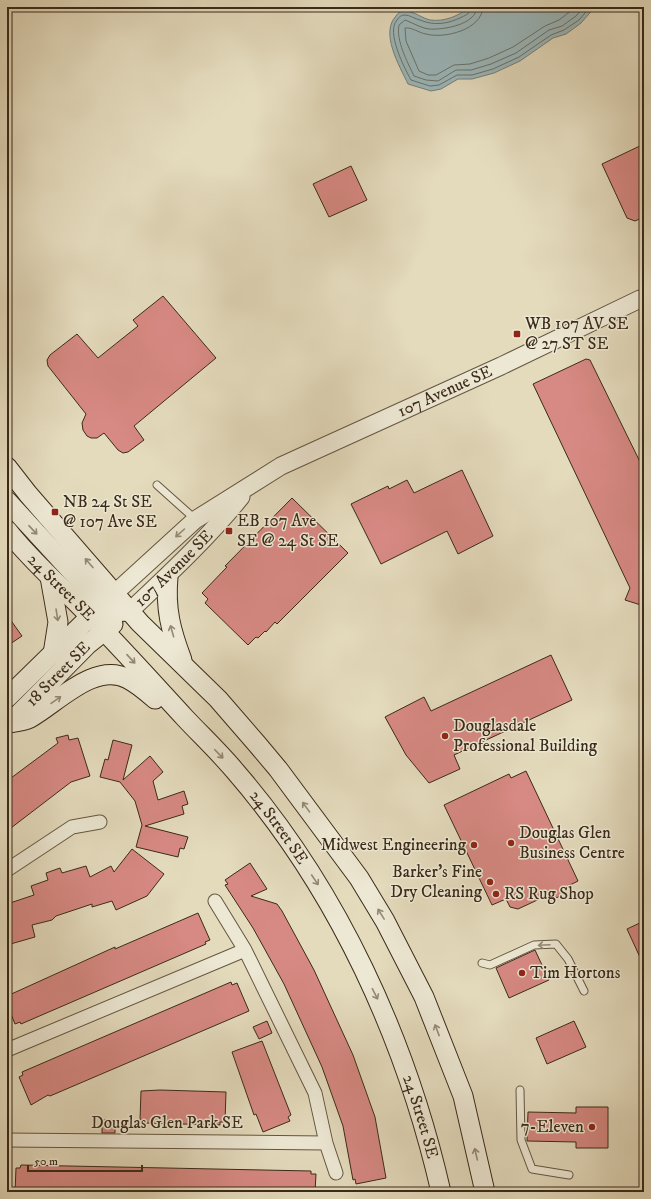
<svg xmlns="http://www.w3.org/2000/svg" width="651" height="1199" font-family="'IM FELL DW Pica',serif">
<style>
.water{fill:#9bb8bc;stroke:#747f7b}
.lines{fill:none;stroke-linecap:round;stroke-linejoin:round}
.shore{stroke:#6a716a;stroke-width:1}
.building{fill:#d78983;stroke:#3a2a19}
.service-casing{stroke:#645642;stroke-width:9}
.minor-casing{stroke:#645642;stroke-width:15}
.tertiary-casing{stroke:#645642;stroke-width:19}
.secondary-casing{stroke:#3a2a19;stroke-width:21}
.service{stroke:#ede8d4;stroke-width:7}
.minor{stroke:#ede8d4;stroke-width:13}
.tertiary{stroke:#ede8d4;stroke-width:17}
.secondary{stroke:#ede8d4;stroke-width:19}
.oneway{stroke:#948976}
.poi-dot{fill:#8f2418;stroke:#ede8d4;stroke-width:1.5}
.labels{text-anchor:middle;dominant-baseline:central;stroke-width:3;stroke-linejoin:round;paint-order:stroke}
.poi-label{font-size:17px;fill:#3a2a19;stroke:#ede8d4;text-anchor:start}
.street-label{font-size:17px;fill:#3a2a19;stroke:#ede8d4}
</style>
<rect width="100%" height="100%" fill="#e4dbbd"/>
<filter id="stains"><feTurbulence type="fractalNoise" baseFrequency=".005" numOctaves="4"/><feColorMatrix values="0 0 0 0 .2 0 0 0 0 .09 0 0 0 0 .02 0 0 0 .5 -.17"/></filter>
<radialGradient id="worn" r=".72"><stop offset=".6" stop-color="#630" stop-opacity="0"/><stop offset="1" stop-color="#630" stop-opacity=".3"/></radialGradient>
<path class="water" d="M470 7H595L581 23 566 34 553 38 520 61 494 73 472 79H458L441 89 431 91 408 84C399 65 380 33 396 16 398 12 402 11 406 11 415 12 422 18 430 20 445 22 458 16 470 7Z"/>
<g class="lines">
<path class="shore" d="M472 7C471 13 466 15 462 17 448 24 434 26 420 20 415 19 410 15 405 15 401 15 399 17 397 20 386 32 404 67 411 80L430 86 439 85 457 75H472L493 69 519 57 551 35 564 30 579 20 590 7
M477 7C476 25 443 30 429 29 421 28 413 23 405 20L399 25C396 41 407 61 414 76L426 80 438 81 456 70H471L491 64 516 53 549 30 562 26 576 16 584 7
M483 7C482 30 444 39 426 34 419 33 412 27 405 28L406 41 419 71 428 75H436L454 65 470 64 489 58 513 47 545 26 559 20 576 7"/>
</g>
<path class="building" d="M644 144V217L635 221 627 218 602 164Z
M351 166 367 200 329 217 313 184Z
M163 296 216 358 134 426 144 440 128 452 123 453 118 450 104 433 97 438H91L87 436 83 430 82 423 86 414 48 366 47 360 50 355 77 334 98 358 138 326 133 320Z
M586 359 590 360 644 470V606L625 600 630 588 533 384Z
M462 470 493 536 458 554 447 531 381 564 351 504 388 486 389 489 407 480 414 493Z
M292 498 348 553 277 624 275 622 266 632 265 631 258 638 256 637 248 645 205 603 208 599 202 593 227 567 225 566Z
M7 615 22 636 7 646Z
M551 655 572 700 454 755 460 769 429 783 406 755 385 717 424 697 431 711Z
M68 735 69 740 78 738 90 776 71 782 7 831V781L58 743 56 738Z
M113 740 132 745 123 780 150 756 163 772 153 781 158 800 184 791 188 804 182 806 184 814 145 826 188 837 184 849 180 848 178 857 136 847 142 825 135 801 120 782 100 777 105 759 108 760Z
M526 771 578 881 564 888 567 893 549 901 546 896 518 909 510 907 506 899 492 905 444 805 509 774 511 778Z
M132 849 164 874 147 896 116 910 112 901 92 907V904L56 916 52 920 32 925 35 937 7 945V904L34 895 31 886 48 880 46 873 60 868 62 873 86 866 90 877 111 866 114 872Z
M250 863 267 889 251 896 277 904 282 911 314 970 353 1055 375 1117 386 1178 356 1184 355 1179 353 1180 343 1126 322 1067 284 984 253 928 225 885 228 884 225 880Z
M198 913 210 940 205 942 206 944 21 1024 20 1022 15 1024 7 1004V996L115 947V949Z
M644 921V966L627 929Z
M535 950 549 980 509 998 496 968Z
M231 982 232 985 237 983 249 1011 50 1096 48 1095 31 1105 19 1077 23 1075 22 1072Z
M267 1021 272 1033 259 1039 253 1027Z
M574 1021 586 1047 547 1064 536 1038Z
M262 1041 291 1115 288 1117 290 1121 263 1132 256 1114 254 1115 232 1052Z
M160 1090 226 1092 225 1122H220V1125L145 1123V1120H140L141 1091Z
M576 1107H608V1148H576V1142L527 1141 528 1112 576 1113Z
M102 1120H115V1133H102Z
M21 1165 311 1171V1174H316L315 1192H15L16 1168H20Z"/>
<g class="lines">
<g class="service-casing">
<path id="service" d="M157 485 195 519
M482 963 490 965 534 945 556 944 568 959 584 991
M520 1090 521 1140 532 1169 569 1175"/>
</g>
<g class="minor-casing">
<path id="minor" d="M7 870 72 827 100 822
M215 901 245 950
M7 1050 245 950 315 1093 326 1143 7 1140
M326 1143 336 1173"/>
</g>
<g class="tertiary-casing">
<g id="tertiary">
<path id="s1" d="M115 593 195 520 281 466 501 366 640 299"/>
<path id="s2" d="M130 611C169 574 207 539 241 497"/>
</g>
</g>
<g class="secondary-casing">
<g id="secondary">
<path d="M7 467 28 494 140 623 218 699 257 744 278 769 359 878 385 921 424 997 463 1096 485 1192"/>
<path d="M7 501 109 612 130 611"/>
<path id="s3" d="M7 530C29 558 55 581 80 606 116 642 150 680 185 718 202 736 219 752 235 771 338 890 406 1039 441 1192"/>
<path d="M50 577 58 622 53 654"/>
<path d="M168 577C165 609 171 631 182 660"/>
<path d="M7 698 98 609"/>
<path id="s4" d="M14 719 88 644 113 624"/>
<path d="M9 723C16 722 24 721 30 718 57 703 95 661 128 679 138 684 147 692 155 699"/>
</g>
</g>
<use href="#service" class="service"/>
<use href="#minor" class="minor"/>
<use href="#tertiary" class="tertiary"/>
<use href="#secondary" class="secondary"/>
</g>
<defs><path id="oneway-shaft" d="M-6 0H5M1.5-3L5.5 0L1.5 3" fill="none" stroke-width="1.6" stroke-linecap="round" stroke-linejoin="round"/></defs>
<g class="oneway">
<use href="#oneway-shaft" transform="translate(33 530) rotate(47)"/>
<use href="#oneway-shaft" transform="translate(180 533) rotate(138)"/>
<use href="#oneway-shaft" transform="translate(89 563) rotate(-131)"/>
<use href="#oneway-shaft" transform="translate(57 615) rotate(81)"/>
<use href="#oneway-shaft" transform="translate(172 631) rotate(-106)"/>
<use href="#oneway-shaft" transform="translate(131 659) rotate(47)"/>
<use href="#oneway-shaft" transform="translate(56 700) rotate(-35)"/>
<use href="#oneway-shaft" transform="translate(219 754) rotate(46)"/>
<use href="#oneway-shaft" transform="translate(306 807) rotate(-126)"/>
<use href="#oneway-shaft" transform="translate(315 880) rotate(56)"/>
<use href="#oneway-shaft" transform="translate(381 914) rotate(-122)"/>
<use href="#oneway-shaft" transform="translate(544 945) rotate(177)"/>
<use href="#oneway-shaft" transform="translate(375 994) rotate(63)"/>
<use href="#oneway-shaft" transform="translate(437 1030) rotate(-111)"/>
<use href="#oneway-shaft" transform="translate(476 1154) rotate(-103)"/>
</g>
<g class="poi-dot">
<rect x="513" y="330" width="8" height="8" rx="2"/>
<rect x="51" y="508" width="8" height="8" rx="2"/>
<rect x="225" y="527" width="8" height="8" rx="2"/>
<circle cx="445" cy="736" r="4"/>
<circle cx="511" cy="843" r="4"/>
<circle cx="474" cy="845" r="4"/>
<circle cx="490" cy="882" r="4"/>
<circle cx="496" cy="894" r="4"/>
<circle cx="522" cy="973" r="4"/>
<circle cx="592" cy="1127" r="4"/>
</g>
<g class="labels">
<g class="poi-label">
<text x="525" y="324">WB 107 AV SE<tspan x="525" dy="20">@ 27 ST SE</tspan></text>
<text x="63" y="502">NB 24 St SE<tspan x="63" dy="20">@ 107 Ave SE</tspan></text>
<text x="237" y="521">EB 107 Ave<tspan x="237" dy="20">SE @ 24 St SE</tspan></text>
<text x="453" y="726">Douglasdale<tspan x="453" dy="20">Professional Building</tspan></text>
<text x="519" y="833">Douglas Glen<tspan x="519" dy="20">Business Centre</tspan></text>
<text x="466" y="845" text-anchor="end">Midwest Engineering</text>
<text x="482" y="872" text-anchor="end">Barker's Fine<tspan x="482" dy="20">Dry Cleaning</tspan></text>
<text x="504" y="894">RS Rug Shop</text>
<text x="530" y="973">Tim Hortons</text>
<text x="584" y="1127" text-anchor="end">7-Eleven</text>
</g>
<g class="street-label">
<text stroke="none"><textPath href="#s1" startOffset="390">107 Avenue SE</textPath></text>
<text stroke="none"><textPath href="#s2" startOffset="61">107 Avenue SE</textPath></text>
<text stroke="none"><textPath href="#s3" startOffset="79">24 Street SE</textPath></text>
<text stroke="none"><textPath href="#s4" startOffset="63">18 Street SE</textPath></text>
<text stroke="none"><textPath href="#s3" startOffset="403">24 Street SE</textPath></text>
<text stroke="none"><textPath href="#s3" startOffset="727">24 Street SE</textPath></text>
<text x="167" y="1123">Douglas Glen Park SE</text>
</g>
</g>
<rect width="651" height="1199" fill="none" stroke="#e4dbbd" stroke-width="24"/>
<rect x="8" y="8" width="635" height="1183" fill="none" stroke="#3a2a19" stroke-width="2"/>
<rect x="12" y="12" width="627" height="1175" fill="none" stroke="#3a2a19"/>
<path d="M28 1165v6h114v-6" fill="none" stroke="#3a2a19" stroke-width="2"/>
<text x="34" y="1165" font-size="12" fill="#3a2a19" stroke="#ede8d4" stroke-width="3" paint-order="stroke">50 m</text>
<rect width="100%" height="100%" filter="url(#stains)"/>
<rect width="100%" height="100%" fill="url(#worn)"/>
</svg>
